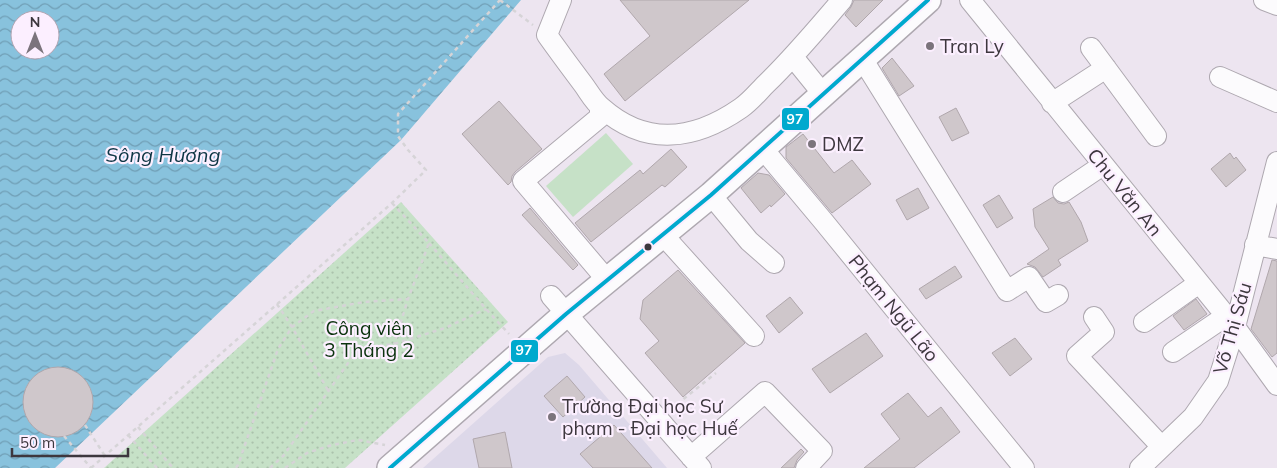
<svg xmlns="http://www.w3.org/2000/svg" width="1277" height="468" font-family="Mulish,sans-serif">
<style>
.education{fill:#ddd8e9}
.park{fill:url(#park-dots)}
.pitch{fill:#c6e1c7}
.water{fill:url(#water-waves);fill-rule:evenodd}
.building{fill:#cfc7cb;stroke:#b0a7ac}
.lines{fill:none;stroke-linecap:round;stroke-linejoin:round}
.minor-casing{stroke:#aea8b0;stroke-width:22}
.major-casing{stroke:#aea8b0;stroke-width:28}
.path{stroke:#d6d4d7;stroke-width:2.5;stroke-dasharray:4 4;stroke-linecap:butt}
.minor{stroke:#fcfbfd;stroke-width:20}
.major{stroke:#fcfbfd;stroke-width:25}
.bus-1-casing{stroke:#fcefff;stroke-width:8}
.bus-1{stroke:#00a9ce;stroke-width:4}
.poi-dot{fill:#7b747c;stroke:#fcefff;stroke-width:2}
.bus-dot{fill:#3d373e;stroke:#fcefff;stroke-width:2}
.labels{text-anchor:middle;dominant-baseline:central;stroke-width:4.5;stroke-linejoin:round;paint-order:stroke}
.poi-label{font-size:19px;fill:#3d373e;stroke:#fcefff;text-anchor:start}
.street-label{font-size:19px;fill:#3d373e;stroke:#fcefff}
.park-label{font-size:19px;fill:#0b330e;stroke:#fcefff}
.water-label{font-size:20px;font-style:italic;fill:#0e3645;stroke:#fcefff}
.line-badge{stroke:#fcefff;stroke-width:2}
.badge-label{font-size:14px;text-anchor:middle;font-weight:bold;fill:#fff}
</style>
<defs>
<pattern id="park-dots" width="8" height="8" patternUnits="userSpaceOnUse" patternTransform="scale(1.25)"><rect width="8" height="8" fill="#c6e1c7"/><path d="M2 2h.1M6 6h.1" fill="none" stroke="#abc2ac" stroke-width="1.8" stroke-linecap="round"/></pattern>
<pattern id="water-waves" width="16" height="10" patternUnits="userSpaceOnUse" patternTransform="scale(1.25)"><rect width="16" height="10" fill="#88c2dd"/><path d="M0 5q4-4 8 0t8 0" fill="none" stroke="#709eb5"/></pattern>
</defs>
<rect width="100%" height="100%" fill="#ede5f0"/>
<path class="education" d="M565 353 579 365 667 468H423L548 357Z"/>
<path class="park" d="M401 202 508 322 345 468H104Z"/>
<path class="pitch" d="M606 133 633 164 573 217 546 186Z"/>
<path class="water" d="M0 0H521L401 140 55 468H0ZM20 20H50V50H20Z"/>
<path class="building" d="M620 0H749L625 101 604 74 650 36Z
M854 0H883L856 27 845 15 851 7Z
M892 58 914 86 899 96 882 68Z
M499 101 542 149 515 172 512 176 511 182 508 185 462 134Z
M956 108 969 133 952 141 939 117Z
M803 134 834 173 852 160 871 184 832 213 786 158V147Z
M671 149 687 167 665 187 662 185 591 242 575 223 640 170 643 174Z
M1230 153 1234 159 1236 157 1246 170 1226 187 1211 169Z
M758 173 769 175 785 194 771 207 770 205 761 213 741 188Z
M918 188 929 208 907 220 896 200Z
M999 195 1013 218 997 228 983 205Z
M1053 197 1058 203 1064 204 1069 202 1081 222 1088 241 1058 260 1061 265 1043 277 1035 267 1027 264 1049 249 1035 227 1033 209Z
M530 208 578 265 573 270 522 215Z
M1272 260 1277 261V353L1272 357 1251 329Z
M955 266 962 277 926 299 919 289Z
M678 270 745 343 683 397 645 353 659 341 640 319 643 300Z
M790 297 803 313 779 333 766 316Z
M1196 299 1207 314 1184 330 1173 316Z
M866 333 883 356 830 393 812 369Z
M1015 338 1032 359 1010 376 992 353Z
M23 402a35 35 0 1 1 70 0a35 35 0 1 1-70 0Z
M567 376 585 397 563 417 544 396Z
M908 393 928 417 941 407 960 432 914 468H864L900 439 881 414Z
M614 425 652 468H593L580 454Z
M505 432 512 468H479L473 439Z
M801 449 804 452 797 460 794 468H781Z"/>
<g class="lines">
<g class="minor-casing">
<path id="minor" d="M561 0 547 35C559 52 571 68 583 84 589 92 594 102 602 108 646 147 695 140 741 108 750 102 758 92 766 84 793 58 817 29 842 0
M970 0 1235 327 1277 385
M1264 0 1277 5
M1091 48 1156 136
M793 57 823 94
M863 60 1007 291 1029 277 1046 302 1058 295
M1220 77 1277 102
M1052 103 1106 68
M600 107V117L523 181 607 280
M763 149 824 222 1024 468
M1063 192 1103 165
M711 195 749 241 774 263
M663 235 754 336
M1255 245 1277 249
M551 296 701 468
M1094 317 1104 332 1077 356 1161 446
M1144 322 1199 283
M1173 352 1226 316
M691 457 765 392 822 451 806 468
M1140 468 1193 417 1218 381 1235 327 1277 162"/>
</g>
<g class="major-casing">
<path id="major" d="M390 468 566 314 711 195 928 0"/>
</g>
<path class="path" d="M500 0 533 25
M392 203 429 243 408 299 394 344
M429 243 486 309 509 334
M277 304 292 327 329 392
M671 409 716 373
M85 425 105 456
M138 427 173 468
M128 435 157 468
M64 436 91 468
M91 468 392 203 426 170 408 150 398 136V114L500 0
M236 468 238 465 278 349 292 327 314 311 364 302 408 299
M270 468 284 455 355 353 371 347 394 344 445 328 486 309
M285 468 307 453 332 445 358 440 385 445"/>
<use href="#minor" class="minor"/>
<use href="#major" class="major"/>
<g class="bus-1-casing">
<path id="bus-1" d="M390 468 566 314 711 195 928 0"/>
</g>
<use href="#bus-1" class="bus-1"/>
</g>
<g class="poi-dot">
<circle cx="930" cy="46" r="5"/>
<circle cx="812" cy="144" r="5"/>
<circle cx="552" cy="417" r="5"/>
</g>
<circle class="bus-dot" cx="648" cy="247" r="4.5"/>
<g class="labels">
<g class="poi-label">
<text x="940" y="46">Tran Ly</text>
<text x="822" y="144">DMZ</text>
<text x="562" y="406">Trường Đại học Sư<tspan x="562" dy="22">phạm - Đại học Huế</tspan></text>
</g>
<g class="street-label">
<text transform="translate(1125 192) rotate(51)">Chu Văn An</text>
<text transform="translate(894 308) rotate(51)">Phạm Ngũ Lão</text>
<text transform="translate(1232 328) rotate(-74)">Võ Thị Sáu</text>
</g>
<g class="park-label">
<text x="369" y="328">Công viên<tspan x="369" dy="22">3 Tháng 2</tspan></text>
</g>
<g class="water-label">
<text x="163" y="154">Sông Hương</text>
</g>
</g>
<g class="line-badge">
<rect x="781" y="107" width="29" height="24" rx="5" fill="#00a9ce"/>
<rect x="510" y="339" width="29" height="24" rx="5" fill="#00a9ce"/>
</g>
<g class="badge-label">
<text x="795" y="124">97</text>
<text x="524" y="355">97</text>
</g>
<g transform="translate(35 35)"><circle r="24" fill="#fcefff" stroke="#b0a5b2"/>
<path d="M0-4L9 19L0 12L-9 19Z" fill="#7b747c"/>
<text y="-8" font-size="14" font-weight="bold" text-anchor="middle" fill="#3d373e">N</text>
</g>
<path d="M12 448v8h116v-8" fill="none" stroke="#3d373e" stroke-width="2.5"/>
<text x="20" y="448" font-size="15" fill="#3d373e" stroke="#fcefff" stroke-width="4" paint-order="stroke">50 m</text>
</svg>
